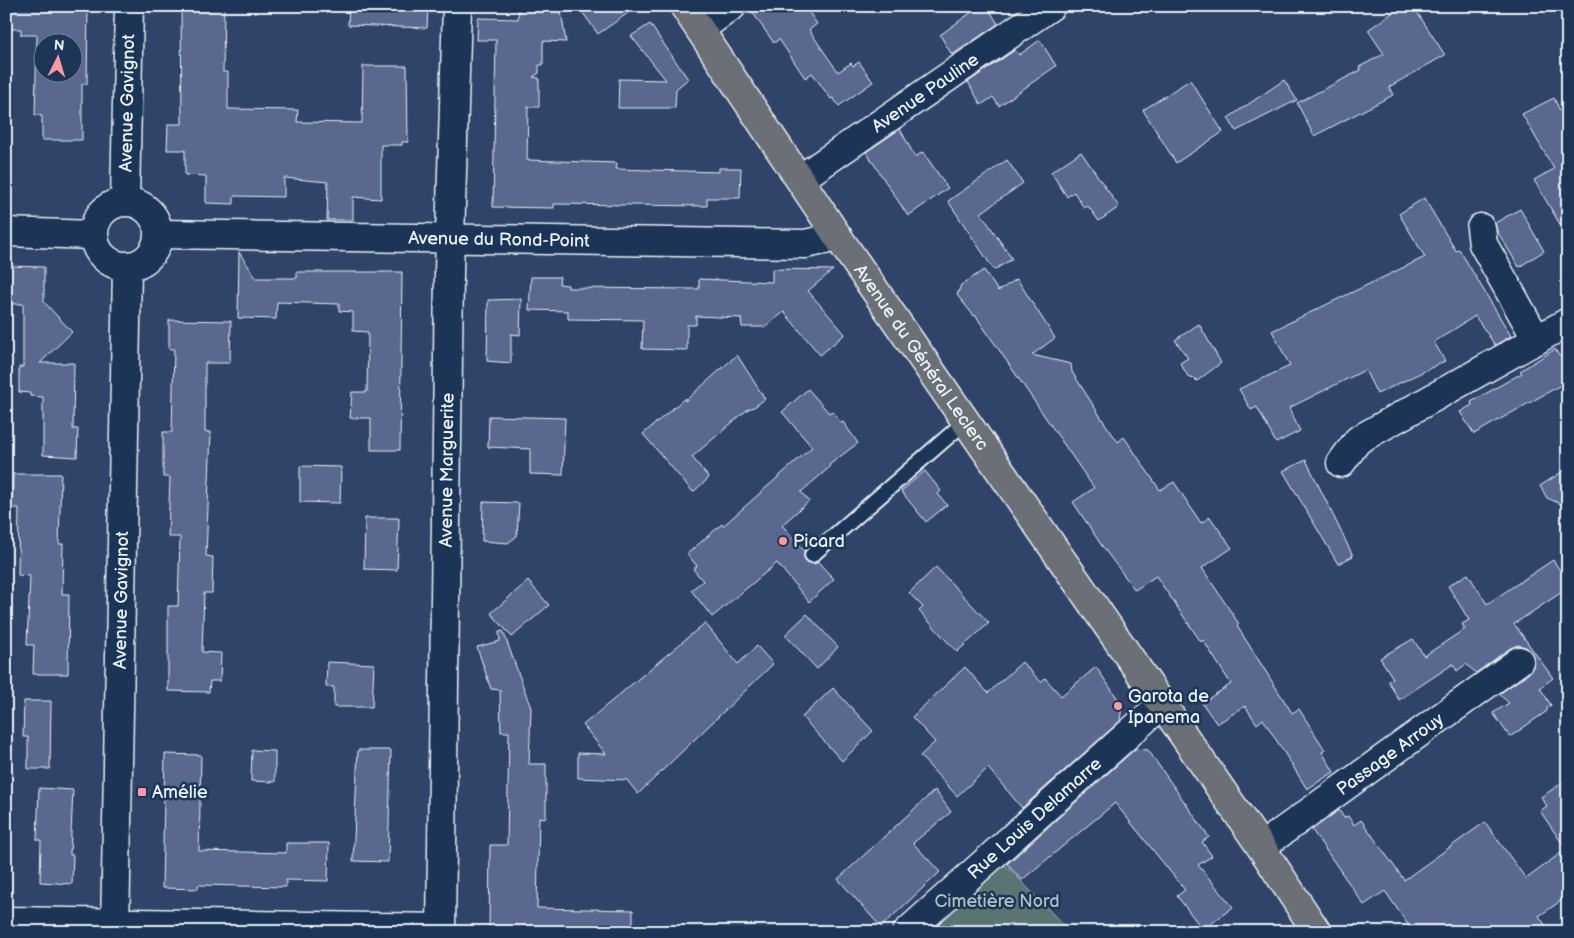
<svg xmlns="http://www.w3.org/2000/svg" width="1574" height="938" font-family="'Balsamiq Sans',sans-serif">
<style>
.green{fill:#5a7471;stroke:#a1b2b4}
.building{fill:#5a6890;stroke:#e8f1f8;fill-rule:evenodd}
.lines{fill:none;stroke-linecap:round;stroke-linejoin:round}
.lane-casing{stroke:#e8f1f8;stroke-width:18}
.street-casing{stroke:#e8f1f8;stroke-width:31}
.secondary-casing{stroke:#e8f1f8;stroke-width:31}
.primary-casing{stroke:#e8f1f8;stroke-width:31}
.lane{stroke:#1d3557;stroke-width:14}
.street{stroke:#1d3557;stroke-width:28}
.secondary{stroke:#1d3557;stroke-width:28}
.primary{stroke:#6a7074;stroke-width:28}
.poi-dot{fill:#ff9aa2;stroke:#1d3557;stroke-width:2}
.labels{text-anchor:middle;dominant-baseline:central;stroke-width:5;stroke-linejoin:round;paint-order:stroke}
.street-label{font-size:18px;fill:#e8f1f8;stroke:#1d3557}
.poi-label{font-size:18px;fill:#e8f1f8;stroke:#1d3557;text-anchor:start}
.park-label{font-size:18px;fill:#afbfc2;stroke:#1d3557}
</style>
<rect width="100%" height="100%" fill="#2f4468"/>
<filter id="ink" filterUnits="userSpaceOnUse"><feTurbulence type="fractalNoise" baseFrequency=".02" numOctaves="2"/><feDisplacementMap in="SourceGraphic" scale="10" xChannelSelector="R" yChannelSelector="G"/><feConvolveMatrix kernelMatrix="1 2 1 2 8 2 1 2 1" color-interpolation-filters="sRGB"/></filter>
<g filter="url(#ink)">
<path class="green" d="M999 858 1070 932H919Z"/>
<path class="building" d="M6 6H88L87 84H82V140H42V116L35 115 37 35H21V29H6ZM42 42H72V72H42Z
M181 6H224L223 72H228V109L298 110 297 122 362 123 363 66H407L408 142H402V145H381V199L353 197V220H327L328 182 284 178V197L234 196V204L206 203V176L185 175V150H167L168 124H182Z
M349 6H428L427 28 348 25Z
M519 6H560L566 42 543 41V65H539V73L533 77 539 78V107H528L527 160 617 163 616 169 719 172V168H741L740 198H707V206L554 204V208L493 207 496 40H477L478 18 518 19Z
M578 6H638L598 34Z
M748 6H805L817 24 809 30 838 72 851 63 853 66 859 62 873 82 839 106 833 98 831 99 812 73 805 78 779 39 774 43Z
M980 6H987L998 24 952 55 940 35Z
M1402 6H1413L1445 55 1389 87 1393 95 1314 136 1297 103 1361 70 1359 67 1384 54 1368 30Z
M650 24 688 79 676 89 675 108H618L619 79 666 80 631 36Z
M1040 40 1056 66 999 106 993 97 981 105 968 82 1015 50 1019 55Z
M1190 80 1223 132 1176 163 1143 110Z
M1284 80 1297 100 1236 131 1228 118Z
M1554 98 1568 128V238L1534 180 1554 169 1522 114Z
M900 129 915 157 923 152 948 188 908 216 866 152Z
M1081 152 1119 207 1099 221 1088 206 1084 208 1074 192 1067 197 1051 172Z
M1007 160 1023 183 981 213 1012 259 994 270 948 201Z
M1424 198 1456 251 1459 249 1511 336 1495 345 1475 316 1434 342 1445 361 1377 394 1365 370 1289 408 1300 431 1276 443 1257 407 1251 410 1239 389 1290 366 1272 331 1425 257 1399 214Z
M1520 209 1544 251 1519 267 1497 231 1495 223Z
M239 252 256 278H297V272H402L400 450H371V418H350L352 392H367L368 332 353 331V312L339 311V304L277 302 276 319 238 318Z
M6 266 44 267V302L72 332 40 363H74L73 429H78L77 457 43 455V397L30 396V393L19 392V367H23V304H6Z
M772 269 833 270 808 291 845 334 820 355 784 312 765 327H742L741 318 696 316V325H687V350L642 349 643 320 568 319V311L529 310 531 277H560L559 284 568 285V288L699 289V279L772 282Z
M984 270 998 291 1017 279 1055 338 1032 355 1071 364 1072 372 1104 422 1118 442 1124 437 1160 490 1174 482 1201 523 1210 517 1232 548 1202 568 1239 624 1237 626 1292 713 1299 709 1325 750 1322 752 1334 772 1307 789 1263 719 1257 724 1245 706 1217 724 1209 713 1202 703 1231 684 1203 640 1201 642 1156 576 1135 590 1102 546 1073 502 1094 488 975 315 974 316 957 295 961 285Z
M521 299 520 335 511 334V363L487 361 488 300Z
M169 320 231 321 230 363H205V432H211L206 556 213 557 212 593H204L202 652 221 653 220 681H210L209 692 168 691V606H178L180 537H168L170 477H163V432H172L174 349H169Z
M1199 324 1221 363 1197 381 1193 377 1189 378 1180 363 1188 358 1175 340Z
M1555 349 1559 356 1568 350V381L1474 434 1460 412 1472 405 1471 402 1522 373 1520 371Z
M737 355 765 399 754 407 748 409 692 457 709 478 693 492 643 434 685 398V401Z
M808 389 829 413 832 411 841 423 843 422 858 443 829 465 830 467 801 492 809 501 782 525 804 551 806 561 815 564 818 562 834 579 809 602 777 563 712 617 691 590 703 581 693 569 697 566 687 554 722 524 723 526 812 447 782 412Z
M489 416 565 418 563 475 530 474V449L488 447Z
M1306 460 1353 556 1338 564 1283 471Z
M300 466 341 467 340 503 300 502Z
M1568 468V507L1547 498 1540 486Z
M925 471 941 491 938 494 947 505 926 522 901 491Z
M13 474H61L59 544H63L62 594H69L68 674H33L34 645H27L30 576 18 575 19 508H12Z
M483 502 519 503 517 536 508 543 482 541Z
M365 518H399L397 570 364 569Z
M1553 560 1568 582V588L1514 624 1553 678 1540 688 1551 705 1547 708V711L1510 737 1493 713 1509 703 1499 694 1528 674 1533 667 1534 659 1532 652 1526 647 1518 645 1510 648 1476 673 1466 664 1457 671 1453 664 1399 700 1388 681 1393 678 1380 658 1413 639 1424 656 1465 629 1462 624 1469 620 1448 586 1468 574 1487 604Z
M936 567 989 623 957 652 919 611 923 607 909 593Z
M528 581 549 605 512 637 491 613Z
M807 614 838 647 817 669 785 635Z
M705 623 738 664 757 646 773 664 638 794 627 780 578 778V753L606 754 583 725Z
M503 631 531 708 529 764H546V818L539 817 537 908 633 910V932H489L490 845H507L509 732H501L500 690 491 689 477 647 500 641 499 632Z
M327 662 374 664 372 707H334V687H326Z
M1022 662 1041 682 1045 678 1061 696 1096 667 1122 705 1120 721 1022 808 988 768 957 796 920 756 935 742 912 717 965 667 988 693Z
M833 688 873 731 842 761 802 717Z
M24 701H51L50 769H28V737H23Z
M1135 749 1148 750 1209 837 1202 842 1212 856 1198 865 1233 907 1203 930 1177 896 1185 890 1115 803 1022 880 1007 864Z
M252 750 275 751V782L251 781Z
M358 750H391L388 862 353 861Z
M165 754 201 755 199 851 286 853V843H329L328 881 286 880V887L198 885V889L162 888Z
M1568 779V896L1539 916 1550 932H1413L1385 891 1364 905 1312 830 1339 810 1344 818 1348 816 1354 825 1361 820 1404 880 1485 822 1526 879 1566 849 1540 811 1547 806 1541 797Z
M39 788 73 790 70 855H73L72 884 40 882 41 840H37Z
M935 790 951 812 913 843 940 872 881 927 838 879Z"/>
<g class="lines">
<g class="lane-casing">
<path id="lane" d="M812 555 966 421"/>
</g>
<g class="street-casing">
<g id="street">
<path d="M700 29 732 6"/>
<path id="s1" d="M800 179 1051 6"/>
<path d="M1481 228 1483 244 1537 340"/>
<path d="M6 232 93 235"/>
<path id="s2" d="M159 234 805 244 838 237"/>
<path d="M1341 463 1358 440 1568 322"/>
<path id="s3" d="M1261 847 1519 661"/>
<path d="M6 921 441 928"/>
<path id="s4" d="M441 932 449 272 457 6"/>
<path id="s5" d="M907 932 1162 704"/>
</g>
</g>
<g class="secondary-casing">
<g id="secondary">
<path id="s6" d="M125 201 129 6"/>
<circle cx="126" cy="234" r="32"/>
<path id="s7" d="M115 932 127 267"/>
</g>
</g>
<g class="primary-casing">
<g id="primary">
<path id="s8" d="M684 6 838 237 1261 847 1317 932"/>
</g>
</g>
<use href="#lane" class="lane"/>
<use href="#street" class="street"/>
<use href="#secondary" class="secondary"/>
<use href="#primary" class="primary"/>
</g>
</g>
<g class="poi-dot">
<circle cx="783" cy="541" r="5"/>
<circle cx="1118" cy="706" r="5"/>
<rect x="137" y="787" width="10" height="10" rx="2.5"/>
</g>
<g class="labels">
<g class="street-label">
<text stroke="none"><textPath href="#s1" startOffset="152">Avenue Pauline</textPath></text>
<text stroke="none"><textPath href="#s6" startOffset="98">Avenue Gavignot</textPath></text>
<text stroke="none"><textPath href="#s2" startOffset="340">Avenue du Rond-Point</textPath></text>
<text stroke="none"><textPath href="#s8" startOffset="424">Avenue du Général Leclerc</textPath></text>
<text stroke="none"><textPath href="#s4" startOffset="462">Avenue Marguerite</textPath></text>
<text stroke="none"><textPath href="#s7" startOffset="332">Avenue Gavignot</textPath></text>
<text stroke="none"><textPath href="#s3" startOffset="159">Passage Arrouy</textPath></text>
<text stroke="none"><textPath href="#s5" startOffset="171">Rue Louis Delamarre</textPath></text>
</g>
<g class="poi-label">
<text x="793" y="541">Picard</text>
<text x="1128" y="696">Garota de<tspan x="1128" dy="21">Ipanema</tspan></text>
<text x="152" y="792">Amélie</text>
</g>
<g class="park-label">
<text x="997" y="901">Cimetière Nord</text>
</g>
</g>
<rect width="1574" height="938" fill="none" stroke="#1d3557" stroke-width="25"/>
<rect x="12" y="12" width="1549" height="913" fill="none" stroke="#e8f1f8" stroke-width="2" filter="url(#ink)"/>
<g transform="translate(58 58) rotate(5)"><circle r="24" fill="#1d3557" stroke="#6e8097"/>
<path d="M0-4L9 19L0 12L-9 19Z" fill="#ff9aa2"/>
<text y="-8" font-size="14" font-weight="bold" text-anchor="middle" fill="#e8f1f8">N</text>
</g>
</svg>
